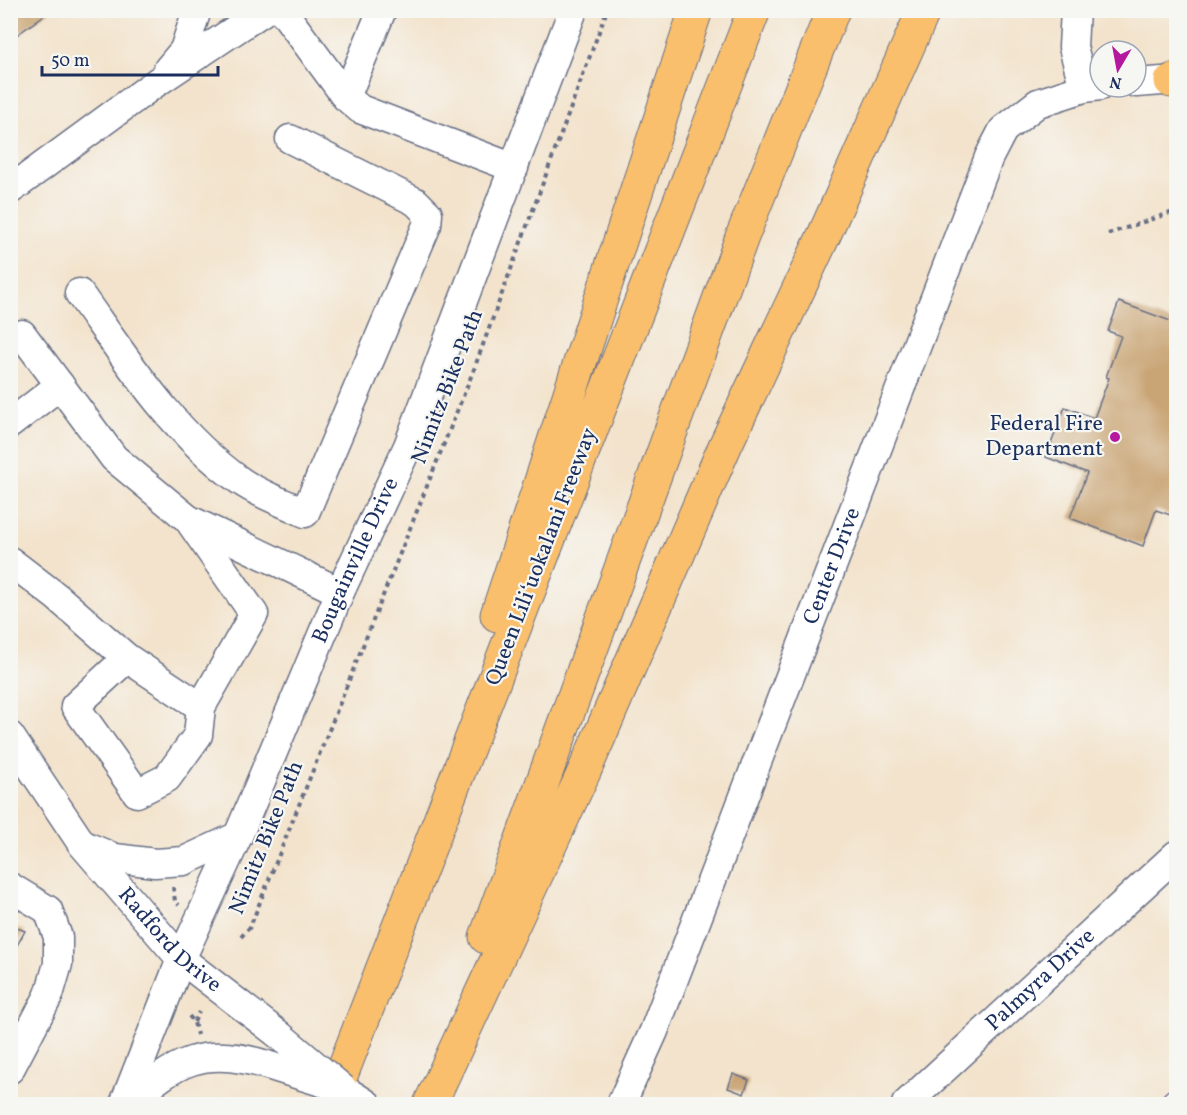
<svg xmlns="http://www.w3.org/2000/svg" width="1187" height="1115" font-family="Vollkorn,serif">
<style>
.building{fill:#c9a475}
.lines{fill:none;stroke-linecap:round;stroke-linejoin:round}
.minor-casing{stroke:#676e84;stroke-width:31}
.major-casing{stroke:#676e84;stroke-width:35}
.highway-casing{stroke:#676e84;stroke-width:35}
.path{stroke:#676e84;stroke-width:4;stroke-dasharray:4.5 4.5;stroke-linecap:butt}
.minor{stroke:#fff;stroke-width:28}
.major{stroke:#f9bf6d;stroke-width:33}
.highway{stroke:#f9bf6d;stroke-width:33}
.minor-bridge-casing{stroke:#676e84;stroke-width:31;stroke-linecap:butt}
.minor-bridge{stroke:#fff;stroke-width:28}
.poi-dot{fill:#b5179e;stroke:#f6f6f2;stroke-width:2}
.labels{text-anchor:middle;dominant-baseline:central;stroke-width:4.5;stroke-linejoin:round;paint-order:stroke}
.street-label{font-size:22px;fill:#1b2f5e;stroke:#f6f6f2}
.poi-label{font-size:22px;fill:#1b2f5e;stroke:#f6f6f2;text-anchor:end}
</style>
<rect width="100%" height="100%" fill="#f6f6f2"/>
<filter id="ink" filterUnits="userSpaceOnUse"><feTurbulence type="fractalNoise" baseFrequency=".0167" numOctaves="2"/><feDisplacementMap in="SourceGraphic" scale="12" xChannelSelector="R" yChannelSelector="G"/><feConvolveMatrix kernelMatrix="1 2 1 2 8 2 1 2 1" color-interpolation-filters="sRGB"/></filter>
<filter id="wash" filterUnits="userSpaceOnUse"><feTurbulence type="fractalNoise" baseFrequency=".008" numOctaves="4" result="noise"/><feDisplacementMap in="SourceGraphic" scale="24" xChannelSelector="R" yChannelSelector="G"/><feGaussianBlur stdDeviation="1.35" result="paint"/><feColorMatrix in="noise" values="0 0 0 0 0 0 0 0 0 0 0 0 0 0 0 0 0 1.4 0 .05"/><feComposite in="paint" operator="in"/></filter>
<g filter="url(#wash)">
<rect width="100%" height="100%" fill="#f3e3cc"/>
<g id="blocks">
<path class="building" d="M10 10H51L10 40Z
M1119 302 1176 323V517L1156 510 1143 546 1070 518 1087 473 1046 457 1065 407 1094 418 1109 378 1106 377 1121 336 1108 331Z
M10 925 25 931 10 958Z
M733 1074 749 1080 744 1094 728 1088Z"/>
</g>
</g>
<g filter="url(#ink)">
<use href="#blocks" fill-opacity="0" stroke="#676e84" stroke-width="1.5"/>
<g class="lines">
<g class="minor-casing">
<g id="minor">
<path d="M282 10 346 97 360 109 514 168"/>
<path d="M1075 10 1073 47 1084 88"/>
<path d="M168 69 184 50 197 10"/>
<path d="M1136 83 1176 80"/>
<path d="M346 97 382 10"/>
<path d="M10 190 157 82 265 10"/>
<path d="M79 293C127 360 171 431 239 480 258 494 283 502 305 513L427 225 428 214 416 202 290 139"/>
<path d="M22 334 114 458 188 519 340 592"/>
<path d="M10 424 60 385"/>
<path d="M10 561 57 597 127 658 75 706 137 793 167 778 198 735 201 707 254 614 188 519"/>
<path d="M127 658 201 707"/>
<path id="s1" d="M10 736 82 844 181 959 278 1034"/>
<path d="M86 846 115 858 155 863 184 861 238 836"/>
<path d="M10 887 48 910 58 937V964L49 995 10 1069"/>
<path d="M343 1089 367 1104"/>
<path id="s2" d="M124 1104 181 959 238 836 340 592 408 446 573 10"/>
<path d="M129 1104C175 1061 204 1045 267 1065"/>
<path id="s3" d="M621 1104 654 1031 989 157 1003 130 1038 103 1084 88 1100 86"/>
<path id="s4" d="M906 1104 1176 855"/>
<path d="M1175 1104 1176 1103"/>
</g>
</g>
<g class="major-casing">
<path id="major" d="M1171 81 1176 79"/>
</g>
<g class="highway-casing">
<path id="highway" d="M497 615 696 10
M486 937 742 237 833 10
M330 1104 754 10
M430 1104 584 772 725 446 825 233 924 10"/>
</g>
<path class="path" d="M1108 234 1176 211
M173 887 175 901 179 905
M241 937 250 927 474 369 607 10
M189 1016 194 1022 197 1035
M194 1022 199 1012"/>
<use href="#minor" class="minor"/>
<use href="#major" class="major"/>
<use href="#highway" class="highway"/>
<g class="minor-bridge-casing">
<path id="minor-bridge" d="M278 1034 343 1089
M267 1065 331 1085"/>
</g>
<use href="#minor-bridge" class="minor-bridge"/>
</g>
</g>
<circle class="poi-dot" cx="1115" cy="437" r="6"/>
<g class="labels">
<g class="street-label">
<text transform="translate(448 387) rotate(-69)">Nimitz Bike Path</text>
<text transform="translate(542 557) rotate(-69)">Queen Liliʻuokalani Freeway</text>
<text stroke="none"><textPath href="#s2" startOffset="591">Bougainville Drive</textPath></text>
<text stroke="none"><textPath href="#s3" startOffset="578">Center Drive</textPath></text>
<text transform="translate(267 838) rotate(-68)">Nimitz Bike Path</text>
<text stroke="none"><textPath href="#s1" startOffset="260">Radford Drive</textPath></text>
<text stroke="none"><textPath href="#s4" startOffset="183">Palmyra Drive</textPath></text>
</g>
<g class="poi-label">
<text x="1103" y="424">Federal Fire<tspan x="1103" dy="25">Department</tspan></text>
</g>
</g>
<rect width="1187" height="1115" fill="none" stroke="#f6f6f2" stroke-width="36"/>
<g transform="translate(1118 69) rotate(190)"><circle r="28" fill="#f6f6f2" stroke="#9ea6b7" stroke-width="1.5"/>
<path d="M0-4.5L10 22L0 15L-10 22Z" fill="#b5179e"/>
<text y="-9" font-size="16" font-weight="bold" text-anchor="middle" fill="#1b2f5e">N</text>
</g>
<path d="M42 66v9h176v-9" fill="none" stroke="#1b2f5e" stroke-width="3"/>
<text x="51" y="66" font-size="18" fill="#1b2f5e" stroke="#f6f6f2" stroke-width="4.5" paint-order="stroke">50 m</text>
</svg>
